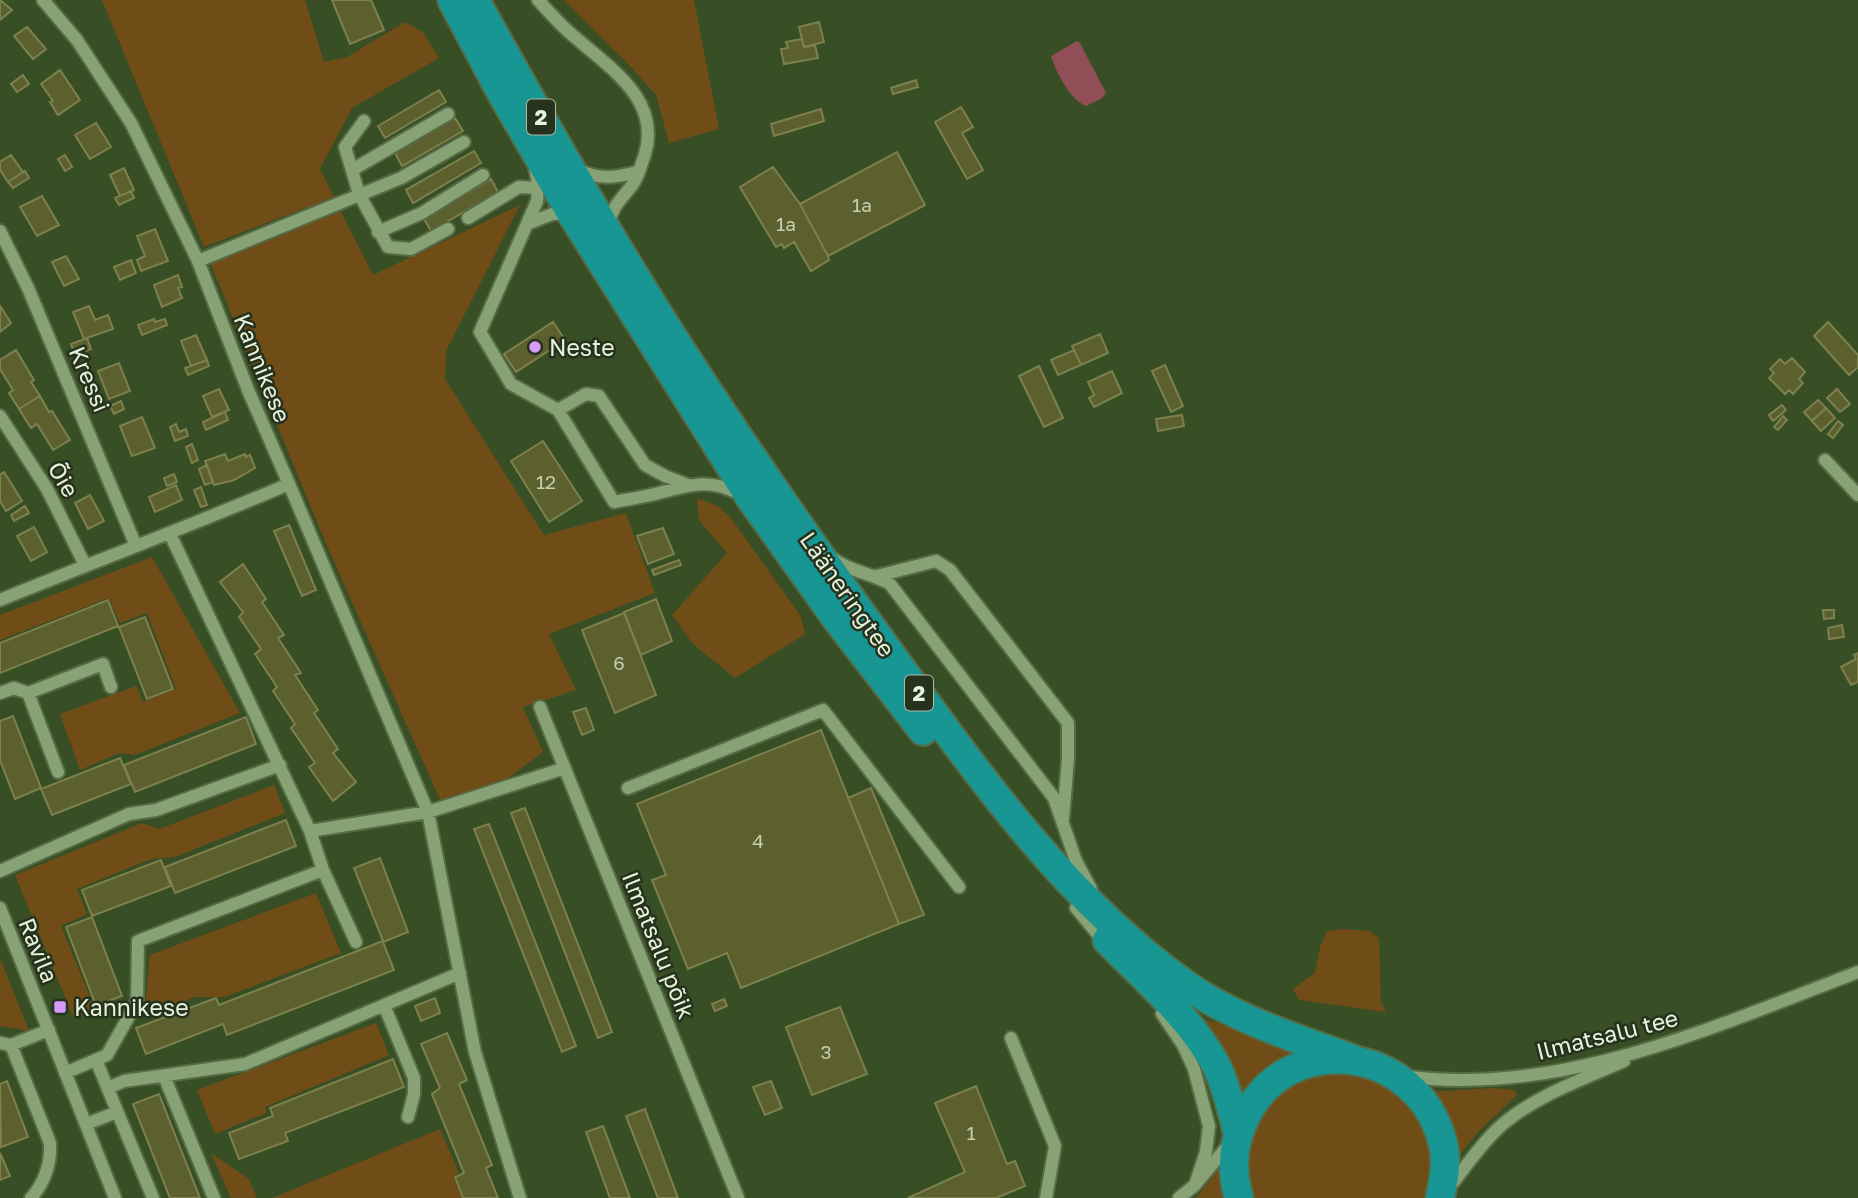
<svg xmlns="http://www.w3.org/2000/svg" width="1858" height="1198" font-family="'Golos Text',sans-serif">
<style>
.green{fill:#704c17}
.water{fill:#904e57}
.building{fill:#5c5f2e;stroke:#7c814e;stroke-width:2}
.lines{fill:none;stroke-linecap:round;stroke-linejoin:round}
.minor-casing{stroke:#566a45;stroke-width:16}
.highway-casing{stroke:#566a45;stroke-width:32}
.minor{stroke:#87a274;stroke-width:12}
.highway{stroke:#189693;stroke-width:28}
.poi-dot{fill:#d79bf9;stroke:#26311e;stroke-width:2.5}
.labels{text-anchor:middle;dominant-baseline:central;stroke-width:5;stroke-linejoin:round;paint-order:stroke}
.number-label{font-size:19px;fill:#c4cfb0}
.shield{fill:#26311e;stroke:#acbaa3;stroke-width:2}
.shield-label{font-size:21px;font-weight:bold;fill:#e6f4dc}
.poi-label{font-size:23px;fill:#e6f4dc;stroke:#26311e;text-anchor:start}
.street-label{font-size:23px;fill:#e6f4dc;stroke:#26311e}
</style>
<rect width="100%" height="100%" fill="#384f25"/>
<path class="green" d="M102 0H305L324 62 347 57 405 22 423 32 439 58 352 108 320 169 334 197 204 247Z
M564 0H694L719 129 669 143 656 95 632 68Z
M520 205 446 351 445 379 544 535 626 513 655 593 549 634 576 690 523 707 543 752 506 780 441 802 326 544 210 262 338 206 373 275Z
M697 498 718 506 731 518 795 608 801 617 805 634 735 678 693 644 672 615 727 553 699 520Z
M152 557 240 713 135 755 119 753 80 770 60 714 136 686 143 702 176 689 147 613 120 623 109 598 0 640V615Z
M274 785 285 813 175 857 151 859 77 889 87 914 61 926 95 1009 74 1019 15 875 142 823 159 829Z
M316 893 341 953 224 997H195L144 1017 150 955Z
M1345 929 1369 931 1379 938 1381 1002 1386 1012 1299 1000 1293 989 1315 973 1320 947 1327 931Z
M0 958 29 1031 0 1026Z
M1201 1019 1234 1026 1307 1051 1242 1101Z
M376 1023 389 1055 265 1107 266 1113 215 1134 197 1090Z
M1338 1071C1348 1073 1360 1073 1370 1077 1407 1093 1434 1130 1431 1171 1431 1180 1427 1190 1425 1198H1250L1243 1171 1247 1140 1280 1090 1308 1076Z
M1491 1088 1514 1090 1517 1095 1478 1132 1459 1156 1429 1092Z
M440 1129 459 1173 453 1176 462 1198H272Z
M211 1153 249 1179 257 1198H231Z
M1220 1170 1227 1198H1196L1217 1171Z"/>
<path class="water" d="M1077 41 1080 43 1106 93 1101 99 1086 106C1070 100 1056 72 1051 56Z"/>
<path class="building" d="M0 0 12 10 0 20Z
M332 0H371L384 30 350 44Z
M819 22 824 42 804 47 799 27Z
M27 27 46 49 33 59 14 36Z
M802 39 804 47 815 45 818 58 784 64 781 49 788 48 786 42Z
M60 70 80 100 58 115 50 102 53 101 41 84Z
M23 75 29 84 17 92 11 84Z
M916 80 918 87 893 94 891 88Z
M439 90 446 102 385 138 378 126Z
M961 107 973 127 962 133 983 170 967 179 935 122Z
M821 109 824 121 774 136 771 124Z
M455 118 463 131 402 166 395 153Z
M96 123 111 147 90 159 75 135Z
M474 151 481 163 413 203 406 190Z
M897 152 925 205 828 256 800 204Z
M11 155 23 172 8 182 0 170V162Z
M65 155 72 167 65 171 58 159Z
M773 167 800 204 828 256 829 260 811 271 794 242 784 248 782 244 776 247 740 187Z
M124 168 134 190 120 196 110 175Z
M25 171 29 178 13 188 8 182Z
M491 179 498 192 431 231 424 219Z
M131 191 134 198 119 205 115 198Z
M42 196 59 225 37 236 20 207Z
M155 229 168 261 141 271 137 260 145 256 137 236Z
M66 256 79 279 64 286 52 262Z
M131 260 136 273 120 280 114 267Z
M178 275 182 287 178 288 182 298 162 307 154 285Z
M0 306 11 323 0 332Z
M89 306 95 320 108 315 113 329 84 339 73 312Z
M154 319 155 322 165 319 167 325 142 335 138 325Z
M553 322 565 340 516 372 504 354Z
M1828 322 1858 355V367L1849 375 1814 336Z
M1100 334 1108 353 1081 365 1072 346Z
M196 335 207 360 191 366 181 341Z
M87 338 91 349 75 355 71 344Z
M16 350 34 380 31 382 40 396 19 409 9 393 13 390 0 369V360Z
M1074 350 1081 365 1058 375 1051 360Z
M1792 358 1805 372 1799 379 1803 383 1793 394 1789 390 1785 394 1769 378 1774 373 1770 369 1780 359 1785 364Z
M207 360 209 366 188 375 185 368Z
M119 363 130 391 109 399 98 371Z
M1165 365 1183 406 1171 412 1152 371Z
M1039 366 1063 418 1044 427 1019 376Z
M1112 371 1122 393 1094 407 1089 398 1094 395 1088 382Z
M219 389 229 410 212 417 203 396Z
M1837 389 1850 404 1840 412 1827 398Z
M40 396 49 412 52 411 70 440 53 450 37 424 31 428 19 409Z
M1818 400 1826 408 1812 421 1804 412Z
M121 401 124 409 114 414 110 406Z
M1782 405 1786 410 1773 421 1769 415Z
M1826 408 1835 418 1821 431 1812 421Z
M225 412 228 420 206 430 203 422Z
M1182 415 1184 426 1158 431 1156 419Z
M1783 416 1787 420 1778 430 1774 427Z
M142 417 155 448 132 456 120 426Z
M1838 421 1843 425 1833 438 1828 434Z
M176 424 179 432 186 429 188 436 175 441 170 427Z
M543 441 582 501 549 522 511 461Z
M192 444 198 460 192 463 186 447Z
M225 454 228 461 245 454 246 457 250 455 255 468 234 480 214 485 205 461Z
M207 465 213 482 205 485 199 469Z
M4 472 22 501 6 511 0 501V475Z
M174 474 177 482 167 486 164 478Z
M176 485 182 500 155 512 149 497Z
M201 487 207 505 201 507 194 490Z
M90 495 104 521 88 529 75 503Z
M25 506 29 513 14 521 11 515Z
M289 525 316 590 302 596 274 531Z
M34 527 47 552 31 561 17 536Z
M663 528 674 554 648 564 637 536Z
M679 560 681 565 654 575 652 570Z
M243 564 266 599 262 602 284 635 278 638 301 673 295 675 318 710 314 713 338 749 333 753 356 782 333 801 309 767 315 763 291 728 295 724 273 691 277 687 255 654 261 649 239 617 243 612 220 582Z
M656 599 672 641 641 655 624 612Z
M108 600 118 626 0 673V643Z
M1823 610H1834V618L1824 619Z
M624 613 656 695 615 713 582 630Z
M145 617 173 689 147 699 119 627Z
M1842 625 1844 637 1829 639 1828 628Z
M1858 653V682L1851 685 1841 667 1856 659 1854 655Z
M586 708 594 730 582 735 573 712Z
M13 716 41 788 15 799 0 760V721Z
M246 717 256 744 135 792 124 765Z
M821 730 899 924 741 988 727 953 688 969 652 880 666 875 637 804Z
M120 758 131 784 52 815 41 789Z
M871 788 924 915 899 924 848 798Z
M525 808 612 1032 598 1038 511 813Z
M286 820 296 846 175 893 165 867Z
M489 824 576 1046 562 1052 474 829Z
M380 858 408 932 383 942 394 970 227 1035 223 1024 146 1054 136 1028 216 998 219 1005 383 941 354 868Z
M161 860 171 886 92 916 82 890Z
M92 917 122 996 96 1006 66 927Z
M435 998 440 1013 421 1021 415 1006Z
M724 999 727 1006 715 1011 712 1004Z
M840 1007 867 1074 812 1095 786 1027Z
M447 1033 467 1080 459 1084 492 1165 486 1168 498 1198H463L455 1177 464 1173 432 1094 440 1088 421 1044Z
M393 1059 404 1087 285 1133 288 1141 239 1159 229 1133 273 1116 270 1108Z
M7 1081 28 1137 1 1147 0 1084Z
M771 1081 782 1108 765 1115 753 1087Z
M976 1086 1007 1164 1015 1161 1025 1186 996 1198H908L965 1172 935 1103Z
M159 1094 200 1198H170L133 1104Z
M645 1109 678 1198H658L626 1116Z
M603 1126 630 1198H610L586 1132Z
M0 1153 10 1176 0 1180Z"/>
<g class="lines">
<g class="minor-casing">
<path id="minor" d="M538 0C550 13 562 27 576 38 611 69 661 100 645 154 642 163 638 177 633 184 623 198 611 206 609 225
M364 121 345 147 359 194 388 247 411 249 448 229
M535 168 538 183 537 201 480 332 511 384 558 410 614 502C629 499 644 497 659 493 691 485 708 478 740 494
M577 169C598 180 615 178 637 172
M352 170 448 114
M468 218 519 187 537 188
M527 224 552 214 571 213
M0 231 28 288 136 546
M378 232 422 213 483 175
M198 261 401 178 464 142
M558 410 586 394 599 396 645 465 665 476 688 485
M0 416 47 489 85 565
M1825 460 1858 495
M289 484 428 812 475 1052 520 1198
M170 534 310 831 428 812 565 768
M832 558C850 572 872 573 890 584L1054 798 1076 861 1091 889
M877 576 936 561 950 570 1068 723V759L1063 819
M0 600C96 561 193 525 289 484L248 390 198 261 131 123 77 40 43 0
M0 693 14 688 28 693 103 664 111 687
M28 693 58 772
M540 707 738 1198
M628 788 823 710 959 887
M310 831 323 870
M0 871 129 814 156 810 280 765
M0 908 115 1198
M1076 908 1105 943
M384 1005 414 1078V1094L408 1117
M1162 1014 1183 1045 1194 1069 1209 1126 1206 1152 1195 1185
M1011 1038 1055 1146 1046 1198
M0 1043 11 1045 49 1030
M11 1045 50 1143C51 1163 45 1182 31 1198
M96 1060 153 1198
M65 1073 107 1055 137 1002 138 941 323 870 356 942
M164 1076 214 1198
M1403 1076C1560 1098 1715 1026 1858 972
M108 1088 124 1081 245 1064 460 973
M86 1124 117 1112
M1447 1190C1466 1167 1481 1143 1503 1124 1537 1095 1584 1079 1624 1061
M1179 1198 1195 1185 1231 1142"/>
</g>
<g class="highway-casing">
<path id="highway" d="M452 0 502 94 571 213 751 499 838 621 923 731
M475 0C534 107 595 213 660 317 731 430 808 540 887 649 974 769 1063 897 1186 985 1236 1020 1296 1038 1353 1059
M1107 940C1145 979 1191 1018 1217 1067 1227 1088 1232 1111 1238 1134
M1239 1198C1231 1171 1232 1146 1244 1120 1286 1028 1416 1045 1442 1140 1448 1159 1444 1179 1440 1198"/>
</g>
<use href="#minor" class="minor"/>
<use href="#highway" class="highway"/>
</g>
<g class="poi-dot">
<circle cx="535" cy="347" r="7"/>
<rect x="53" y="1000" width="14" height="14" rx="3.5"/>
</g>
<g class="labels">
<g class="number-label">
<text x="862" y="204">1a</text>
<text x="786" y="223">1a</text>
<text x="546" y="481">12</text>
<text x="619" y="662">6</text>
<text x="758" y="840">4</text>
<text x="826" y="1051">3</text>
<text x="971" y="1132">1</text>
</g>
<g class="shield">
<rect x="527" y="99.5" width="28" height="35" rx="5"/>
<rect x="905" y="675.5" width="28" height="35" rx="5"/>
</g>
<g class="shield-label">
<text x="541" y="117">2</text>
<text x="919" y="693">2</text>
</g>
<g class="poi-label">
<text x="549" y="347">Neste</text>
<text x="74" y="1007">Kannikese</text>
</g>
<g class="street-label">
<text transform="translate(263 368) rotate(68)">Kannikese</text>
<text transform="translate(90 379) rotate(67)">Kressi</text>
<text transform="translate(64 479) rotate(60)">Õie</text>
<text transform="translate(848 594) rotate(55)">Lääneringtee</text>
<text transform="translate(659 945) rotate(68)">Ilmatsalu põik</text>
<text transform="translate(39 950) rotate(68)">Ravila</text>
<text transform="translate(1607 1034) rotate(-14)">Ilmatsalu tee</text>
</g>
</g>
</svg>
